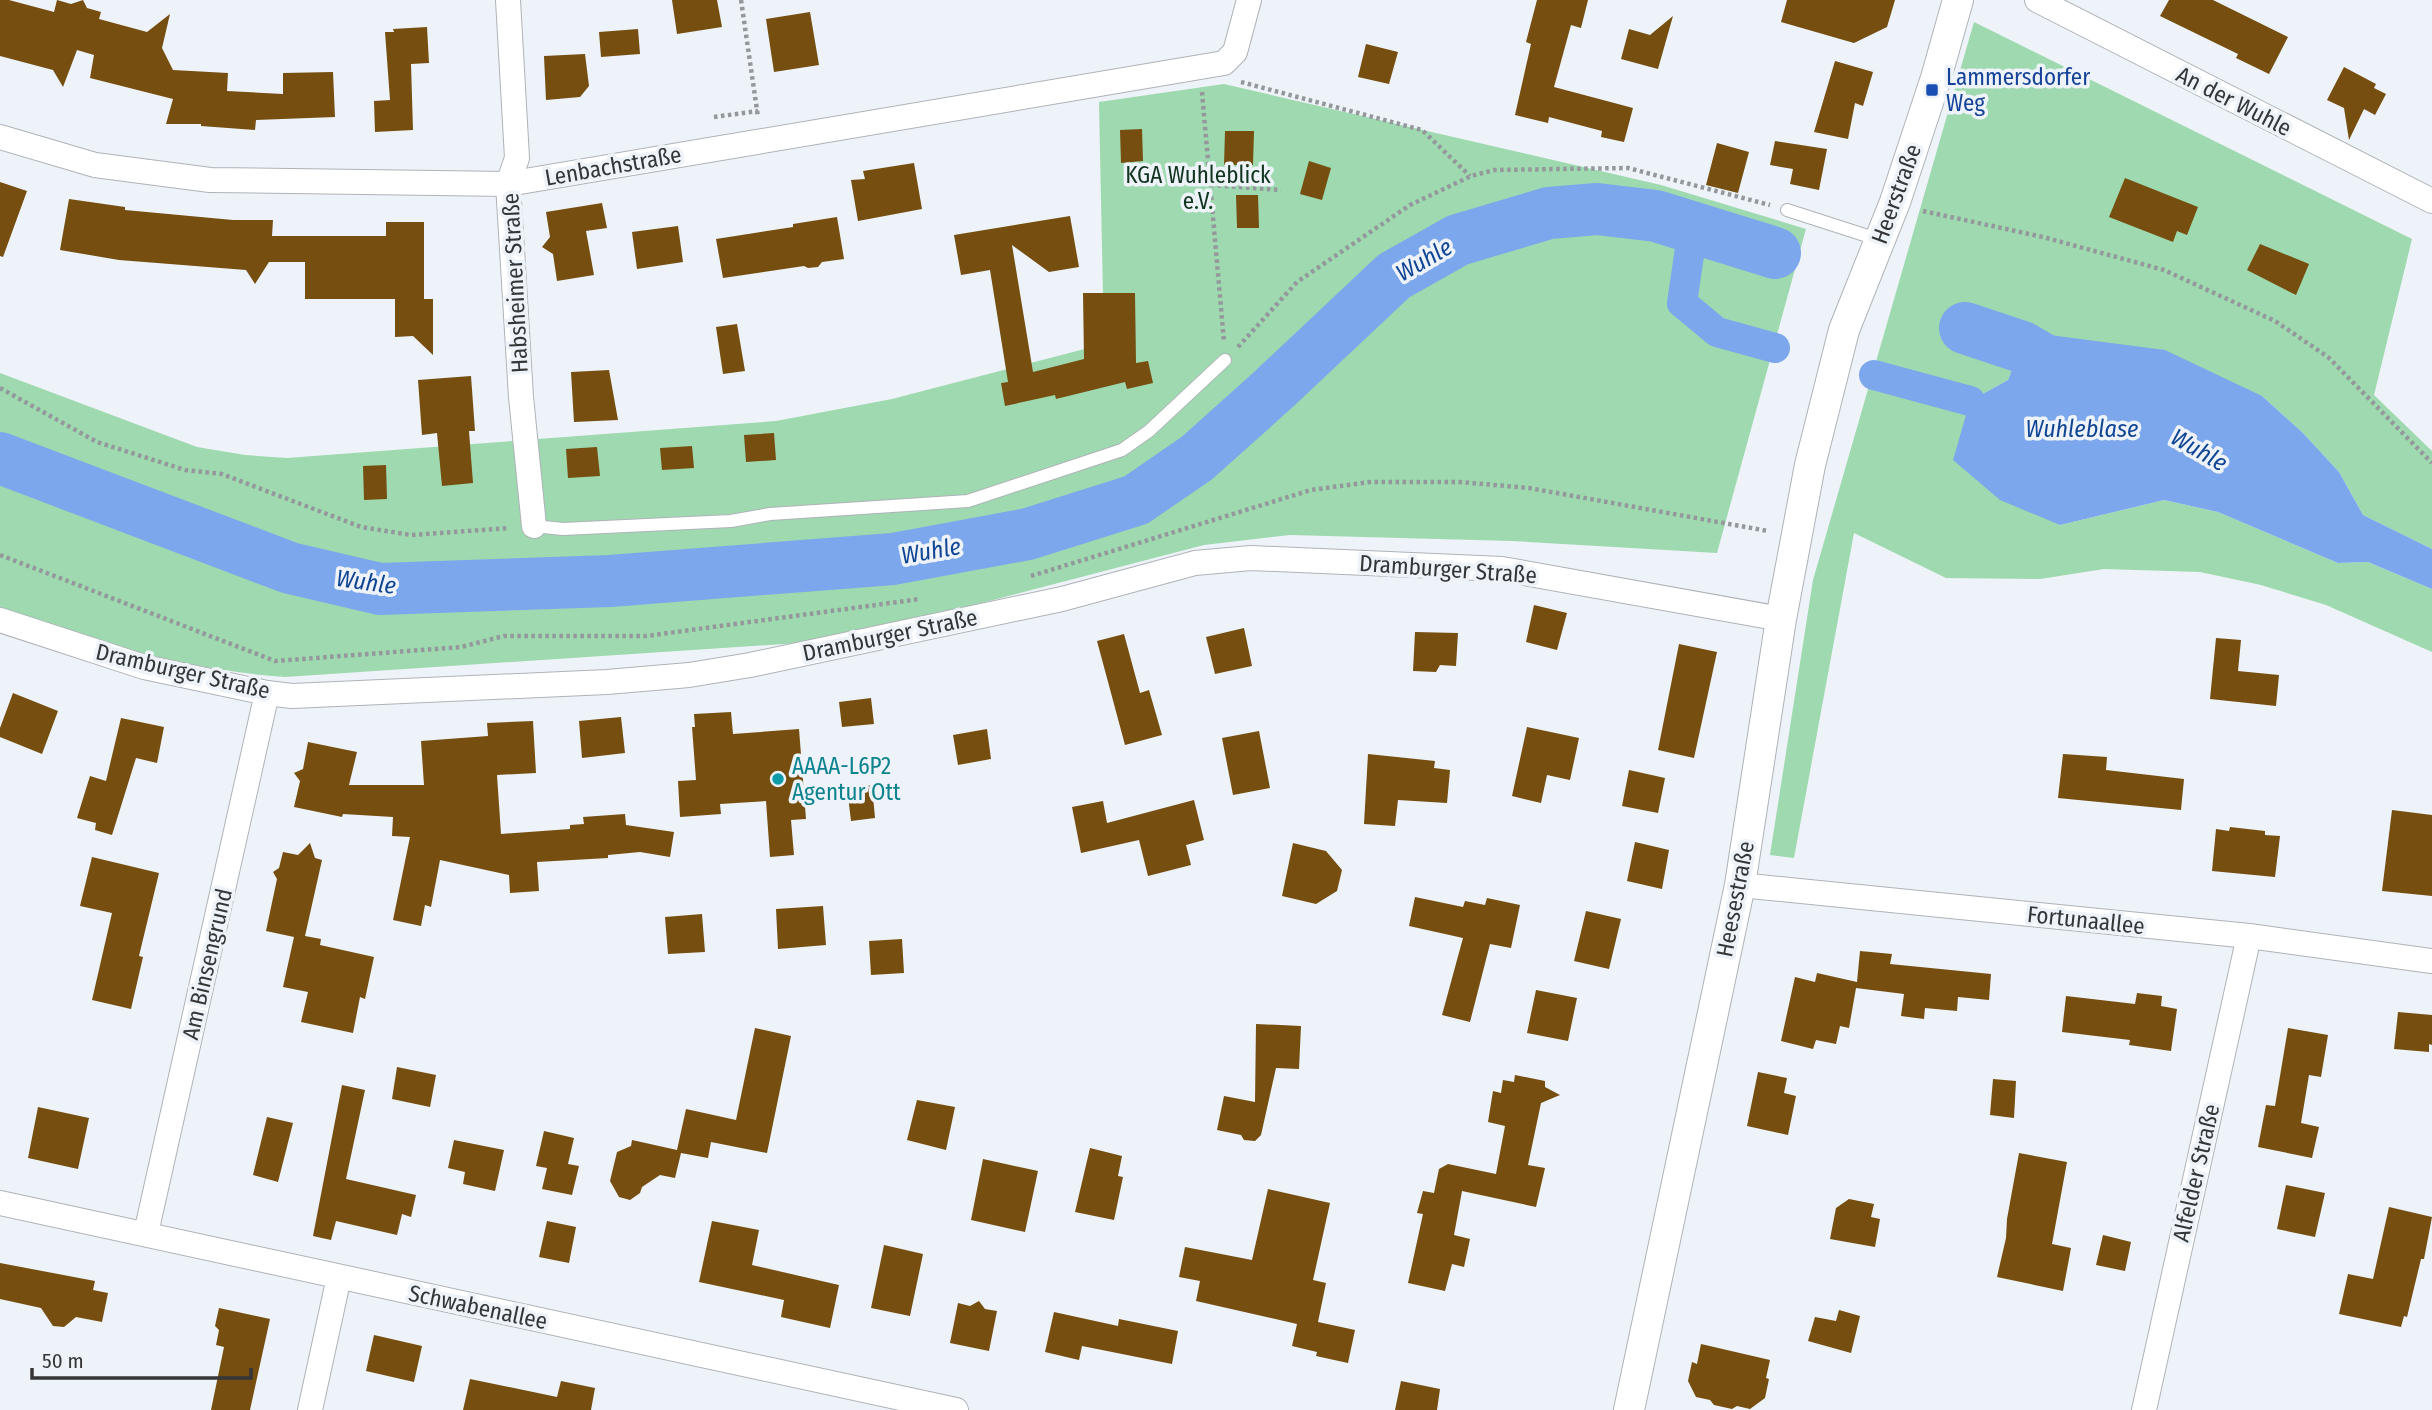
<svg xmlns="http://www.w3.org/2000/svg" width="2432" height="1410" font-family="'Fira Sans Condensed',sans-serif">
<style>
.green{fill:#9fd9af}
.water{fill:#7ca7ec}
.lines{fill:none;stroke-linecap:round;stroke-linejoin:round}
.canal{stroke:#7ca7ec;stroke-width:30}
.river{stroke:#7ca7ec;stroke-width:52}
.building{fill:#754e10}
.service-casing{stroke:#aeb3b8;stroke-width:14}
.minor-casing{stroke:#aeb3b8;stroke-width:26}
.tertiary-casing{stroke:#aeb3b8;stroke-width:32}
.path{stroke:#94989c;stroke-width:4.5;stroke-dasharray:3.5 3.5;stroke-linecap:butt}
.service{stroke:#fff;stroke-width:12}
.minor{stroke:#fff;stroke-width:24}
.tertiary{stroke:#fff;stroke-width:30}
.transit-dot{fill:#1a4fb4;stroke:#edf3f8;stroke-width:2.5}
.culture-dot{fill:#0f9aa8;stroke:#edf3f8;stroke-width:2.5}
.labels{text-anchor:middle;dominant-baseline:central;stroke-width:7;stroke-linejoin:round;paint-order:stroke}
.transit-label{font-size:23px;fill:#164399;stroke:#edf3f8;text-anchor:start}
.street-label{font-size:23px;fill:#343638;stroke:#edf3f8}
.park-label{font-size:23px;fill:#11341e;stroke:#edf3f8}
.culture-label{font-size:23px;fill:#0d838f;stroke:#edf3f8;text-anchor:start}
.water-label{font-size:24px;font-style:italic;fill:#104494;stroke:#edf3f8}
</style>
<rect width="100%" height="100%" fill="#edf3f8"/>
<path class="green" d="M1974 22 2412 239 2374 395 2432 451V549L2363 515 2339 472 2303 433 2262 396 2027 332 2008 380 1970 401 2060 525 2164 500 2218 512 2338 563 2368 562 2432 589V652L2326 605 2261 585 2200 572 2104 569 2040 579 1946 578 1854 533 1794 858 1770 855 1813 580Z
M1224 84 1661 185 1806 229 1717 553 1512 541 1290 535 1204 545 855 636 814 642 285 677C186 670 93 643 0 607V373L197 447 245 455 287 458 776 421 892 399 1104 344 1099 102Z"/>
<path class="water" d="M2027 332 2165 350 2262 396 2303 433 2339 472 2363 515 2432 549V589L2368 562 2338 563 2218 512 2164 500 2060 525 2000 500 1953 460 1970 401 2008 380Z"/>
<g class="lines">
<path class="canal" d="M1693 228 1682 303 1717 332 1775 348
M1874 375 1970 401"/>
<path class="river" d="M1965 328 2022 347 2082 382
M0 458 290 568 380 589 610 581 893 559 1028 534 1136 500 1197 458 1275 388 1394 276 1458 240 1549 213 1597 209 1656 216 1775 253"/>
</g>
<path class="building" d="M0 0H9L54 12 57 0 71 4 83 0 87 8 101 12 99 19 147 32 170 14 162 48 173 70 228 73 227 91 283 94V73L333 72 335 117 256 120 255 130 201 126V124H166L173 99 90 78 94 55 77 50 63 87 53 70 0 56Z
M672 0H717L722 27 677 34Z
M1537 0H1588L1581 28 1571 25 1554 87 1633 108 1624 142 1601 137 1602 131 1549 117 1548 123 1515 115 1531 44 1526 42Z
M1787 0H1895L1887 27 1854 43 1781 22Z
M2169 0H2213L2288 37 2269 74 2236 58 2238 54 2160 16Z
M810 12 819 65 774 72 766 19Z
M1673 16 1658 69 1621 59 1629 29 1650 35Z
M427 27 429 63 411 64 413 130 375 132 374 101 390 100 385 32H394L393 29Z
M638 29 640 54 601 57 599 32Z
M1366 44 1398 52 1389 84 1358 77Z
M585 54 589 86 580 97 546 100 544 56Z
M1835 61 1873 72 1863 106 1855 103 1848 139 1814 132Z
M2344 67 2376 84 2374 88 2386 94 2375 115 2364 109 2349 140 2344 108 2327 100Z
M1142 129 1143 161 1121 163 1120 130Z
M1225 131H1254L1253 165H1224Z
M1775 141 1827 149 1819 190 1790 184 1793 169 1770 165Z
M1717 143 1749 152 1738 193 1706 185Z
M1309 161 1331 168 1322 200 1300 194Z
M914 163 922 209 858 221 851 180 865 179 863 171Z
M2125 178 2198 207 2187 235 2177 231 2173 242 2109 217Z
M0 182 27 191 3 257 0 256Z
M1236 195H1258L1259 228H1237Z
M69 199 125 207V210L233 220H273L272 236H386V222H424V299H433V355L413 336 395 337V299H305V262H269L255 284 246 270 119 260 60 250Z
M602 203 607 228 586 231 594 275 557 281 553 254 542 247 550 237 546 212Z
M1070 216 1079 267 1049 272 1012 245 1033 372 1084 359 1083 293H1135L1136 363 1148 361 1153 383 1127 389 1125 382 1056 399 1055 395 1005 406 1001 383 1008 382 990 270 961 275 954 235Z
M837 217 844 259 822 262 818 267 808 268 804 266 723 278 716 239 793 227V224Z
M678 226 683 262 637 269 632 232Z
M2260 244 2309 264 2296 295 2247 270Z
M737 324 745 371 723 374 716 327Z
M609 370 618 420 574 422 571 372Z
M471 376 475 431H469L473 483 442 486 437 433 422 435 418 380Z
M774 433 776 460 746 462 744 435Z
M692 446 694 468 662 470 660 448Z
M597 447 600 476 568 478 566 449Z
M386 465 387 499 364 500 363 466Z
M1534 605 1567 613 1557 650 1526 642Z
M1244 628 1252 666 1215 674 1206 637Z
M1415 632 1458 633 1456 666 1440 665 1436 672 1413 671Z
M1124 634 1140 693 1149 690 1162 735 1125 745 1097 641Z
M2216 638 2241 640 2238 671 2279 675 2276 706 2210 699Z
M1679 644 1717 652 1694 758 1658 750Z
M13 693 58 711 42 754 0 737V728Z
M871 698 874 724 842 727 839 702Z
M731 712 733 734 799 729 806 819 791 820 794 855 770 857 766 801 720 804 721 814 680 817 678 781 696 780 692 727H695L694 714Z
M621 717 625 753 582 758 579 721Z
M121 718 164 727 157 763 136 758 112 835 95 830 96 823 77 818 90 776 106 781Z
M533 721 536 773 497 775 501 834 570 829V825L584 824 583 817 625 814 626 825 674 832 670 857 640 852 608 855V858L537 862 539 891 510 893 509 875 440 860 431 907 425 905 421 926 393 920 410 837 392 836 393 817 343 814 342 817 294 807 300 781 294 773 303 769 308 742 357 752 349 785H424L421 741 488 736 487 723Z
M1527 727 1579 738 1570 780 1547 775 1541 803 1512 796Z
M987 729 991 759 958 765 953 735Z
M1259 731 1270 788 1233 795 1222 738Z
M1368 754 1435 761 1434 768 1450 770 1447 803 1398 800 1395 826 1364 824Z
M2063 754 2107 757 2106 770 2184 779 2181 810 2058 798Z
M1629 770 1665 778 1658 813 1622 806Z
M872 785 875 818 851 821 847 788Z
M1194 800 1204 840 1186 845 1191 865 1148 876 1139 840 1081 853 1072 807 1103 801 1107 823Z
M2392 810 2432 815V896L2382 891Z
M2230 827 2265 831V835L2280 836 2275 877 2212 871 2216 829 2229 831Z
M1635 842 1669 850 1662 889 1627 881Z
M310 843 315 858 322 860 305 936 321 939 320 945 374 957 365 999 360 997 353 1033 301 1022 308 992 283 987 294 937 266 931 277 879 273 872 279 868 283 852 298 855Z
M1293 843 1326 851 1342 870 1337 891 1316 904 1282 896Z
M92 857 159 873 139 956 143 957 131 1009 92 1000 112 913 80 906Z
M1415 897 1463 907 1465 901 1485 905 1487 898 1520 905 1511 948 1490 944 1470 1022 1442 1015 1463 938 1409 926Z
M823 906 826 945 778 949 776 909Z
M1586 911 1621 919 1609 969 1574 961Z
M702 914 705 952 668 954 665 917Z
M902 939 904 973 871 975 869 941Z
M1860 951 1892 954 1890 964 1991 974 1989 1000 1958 997 1957 1011 1925 1008 1924 1019 1901 1016 1904 994 1856 988 1849 1028 1840 1026 1836 1044 1816 1040 1813 1049 1781 1041 1795 977 1815 982 1817 973 1857 982Z
M1536 990 1577 998 1568 1041 1527 1033Z
M2137 993 2162 996 2161 1006 2177 1009 2171 1051 2129 1045 2130 1040 2062 1032 2066 996 2135 1004Z
M2398 1012 2432 1015V1045L2429 1044V1052L2394 1049Z
M1256 1024 1301 1026 1299 1069 1276 1068 1261 1135 1255 1141 1244 1140 1241 1135 1217 1130 1224 1096 1255 1102Z
M755 1028 791 1036 767 1153 711 1142 708 1158 681 1153 675 1178 660 1175 642 1187 640 1193 630 1200 619 1197 610 1181 617 1152 631 1146 632 1140 677 1150 686 1109 736 1120Z
M2288 1028 2328 1035 2321 1077 2309 1075 2301 1123 2319 1127 2312 1158 2258 1147 2266 1105 2275 1106Z
M397 1067 436 1075 430 1107 392 1099Z
M1758 1072 1787 1078 1784 1093 1796 1096 1788 1135 1747 1126Z
M1515 1075 1545 1081V1087L1560 1095 1541 1103 1528 1165 1545 1168 1536 1207 1462 1191 1454 1235 1470 1239 1464 1267 1452 1264 1445 1291 1408 1283 1423 1214 1417 1213 1423 1191 1434 1193 1439 1169 1448 1164 1496 1174 1505 1126 1488 1122 1493 1091 1501 1093 1503 1080 1514 1082Z
M1993 1079 2016 1081 2014 1118 1990 1115Z
M342 1085 365 1090 346 1179 416 1195 411 1217 402 1214 397 1235 336 1221 331 1240 313 1236Z
M917 1100 955 1107 946 1150 907 1140Z
M38 1107 89 1118 78 1169 28 1158Z
M267 1117 293 1123 278 1182 253 1175Z
M544 1131 574 1138 568 1164 579 1166 572 1195 542 1189 547 1168 536 1166Z
M454 1140 504 1150 495 1191 463 1184 465 1172 448 1168Z
M1090 1148 1122 1156 1118 1176 1123 1177 1114 1220 1075 1212Z
M2019 1153 2067 1162 2052 1244 2071 1248 2063 1291 1997 1277 2006 1238 2007 1219Z
M983 1159 1038 1171 1025 1232 971 1220Z
M2286 1185 2325 1193 2315 1237 2277 1229Z
M1268 1189 1330 1203 1313 1280 1326 1283 1318 1322 1355 1330 1348 1363 1316 1356 1317 1352 1292 1346 1297 1324 1196 1301 1200 1281 1179 1277 1185 1247 1252 1260Z
M1849 1199 1874 1204 1871 1217 1880 1219 1875 1247 1830 1239 1836 1208Z
M2389 1207 2432 1217 2424 1259H2421L2407 1317 2404 1316 2401 1327 2339 1314 2348 1274 2373 1279Z
M547 1221 576 1227 569 1263 539 1257Z
M712 1221 759 1230 752 1265 839 1285 830 1328 781 1317 784 1300 699 1282Z
M2103 1235 2131 1242 2125 1271 2096 1265Z
M884 1245 923 1254 910 1316 871 1308Z
M0 1263 95 1281 93 1290 108 1293 102 1322 76 1317 64 1327 53 1326 41 1308 0 1299Z
M979 1301 985 1309 997 1311 989 1351 950 1343 958 1303 970 1306Z
M219 1308 270 1319 250 1410H211L224 1347 216 1345 219 1330 215 1326Z
M1839 1310 1860 1316 1851 1353 1808 1341 1815 1317 1836 1321Z
M1054 1312 1118 1326 1119 1319 1178 1331 1172 1364 1082 1346 1079 1360 1045 1352Z
M374 1335 422 1346 414 1382 366 1371Z
M1701 1344 1770 1360 1766 1378 1769 1379 1765 1398 1750 1409 1737 1406 1732 1409 1714 1405 1710 1400 1696 1397 1688 1381 1692 1362 1697 1364Z
M470 1379 557 1397 561 1381 595 1388 591 1410H463Z
M1401 1381 1440 1389 1437 1410H1395Z"/>
<g class="lines">
<g class="service-casing">
<path id="service" d="M1787 210 1880 240
M534 526 563 529 731 521 770 514 968 501 1122 450 1149 431 1225 360"/>
</g>
<g class="minor-casing">
<path id="minor" d="M508 0 517 158 508 184 521 397 534 526
M2037 0 2432 201
M0 137 95 165 210 180 508 184 1224 63 1235 52 1249 0
M0 620 144 667 267 693 292 696 607 682 689 675 750 665 1062 599 1195 563 1251 558 1502 569 1781 619
M1740 885 2249 936 2432 961
M0 1203 956 1410
M146 1233 267 693
M310 1410 339 1277
M2144 1410 2249 936"/>
</g>
<g class="tertiary-casing">
<path id="tertiary" d="M1629 1410 1740 885 1781 619 1810 465 1844 330 1895 202 1936 78 1958 0"/>
</g>
<path class="path" d="M741 0 758 117
M1241 82 1422 130 1470 176
M1202 92 1224 342
M714 117 758 111
M1211 185 1281 190
M1923 211 2043 237 2164 270 2275 321 2328 357 2432 463
M1238 347 1297 282 1410 205 1471 176 1494 170 1628 168 1770 205
M0 388 97 442 185 470 222 474 361 527 411 535 509 528
M0 555 275 661 461 647 504 636H646L920 599
M1031 576 1311 490 1370 482H1460L1529 488 1768 531"/>
<use href="#service" class="service"/>
<use href="#minor" class="minor"/>
<use href="#tertiary" class="tertiary"/>
</g>
<rect class="transit-dot" x="1925" y="83" width="14" height="14" rx="3.5"/>
<circle class="culture-dot" cx="778" cy="779" r="7"/>
<g class="labels">
<g class="transit-label">
<text x="1946" y="77">Lammersdorfer<tspan x="1946" dy="26">Weg</tspan></text>
</g>
<g class="street-label">
<text transform="translate(2234 101) rotate(27)">An der Wuhle</text>
<text transform="translate(613 166) rotate(-10)">Lenbachstraße</text>
<text transform="translate(1896 194) rotate(-70)">Heerstraße</text>
<text transform="translate(515 283) rotate(-93)">Habsheimer Straße</text>
<text transform="translate(1448 569) rotate(4)">Dramburger Straße</text>
<text transform="translate(890 635) rotate(-12)">Dramburger Straße</text>
<text transform="translate(183 671) rotate(13)">Dramburger Straße</text>
<text transform="translate(1735 899) rotate(-79)">Heesestraße</text>
<text transform="translate(2086 920) rotate(6)">Fortunaallee</text>
<text transform="translate(207 964) rotate(-77)">Am Binsengrund</text>
<text transform="translate(2196 1173) rotate(-77)">Alfelder Straße</text>
<text transform="translate(478 1307) rotate(12)">Schwabenallee</text>
</g>
<g class="park-label">
<text x="1198" y="175">KGA Wuhleblick<tspan x="1198" dy="26">e.V.</tspan></text>
</g>
<g class="culture-label">
<text x="792" y="766">AAAA-L6P2<tspan x="792" dy="26">Agentur Ott</tspan></text>
</g>
<g class="water-label">
<text transform="translate(1424 260) rotate(-30)">Wuhle</text>
<text x="2082" y="429">Wuhleblase</text>
<text transform="translate(2199 450) rotate(30)">Wuhle</text>
<text transform="translate(931 551) rotate(-10)">Wuhle</text>
<text transform="translate(366 582) rotate(8)">Wuhle</text>
</g>
</g>
<path d="M32 1368v10h219v-10" fill="none" stroke="#343638" stroke-width="3.5"/>
<text x="42" y="1368" font-size="21" fill="#343638" stroke="#edf3f8" stroke-width="5" paint-order="stroke">50 m</text>
</svg>
